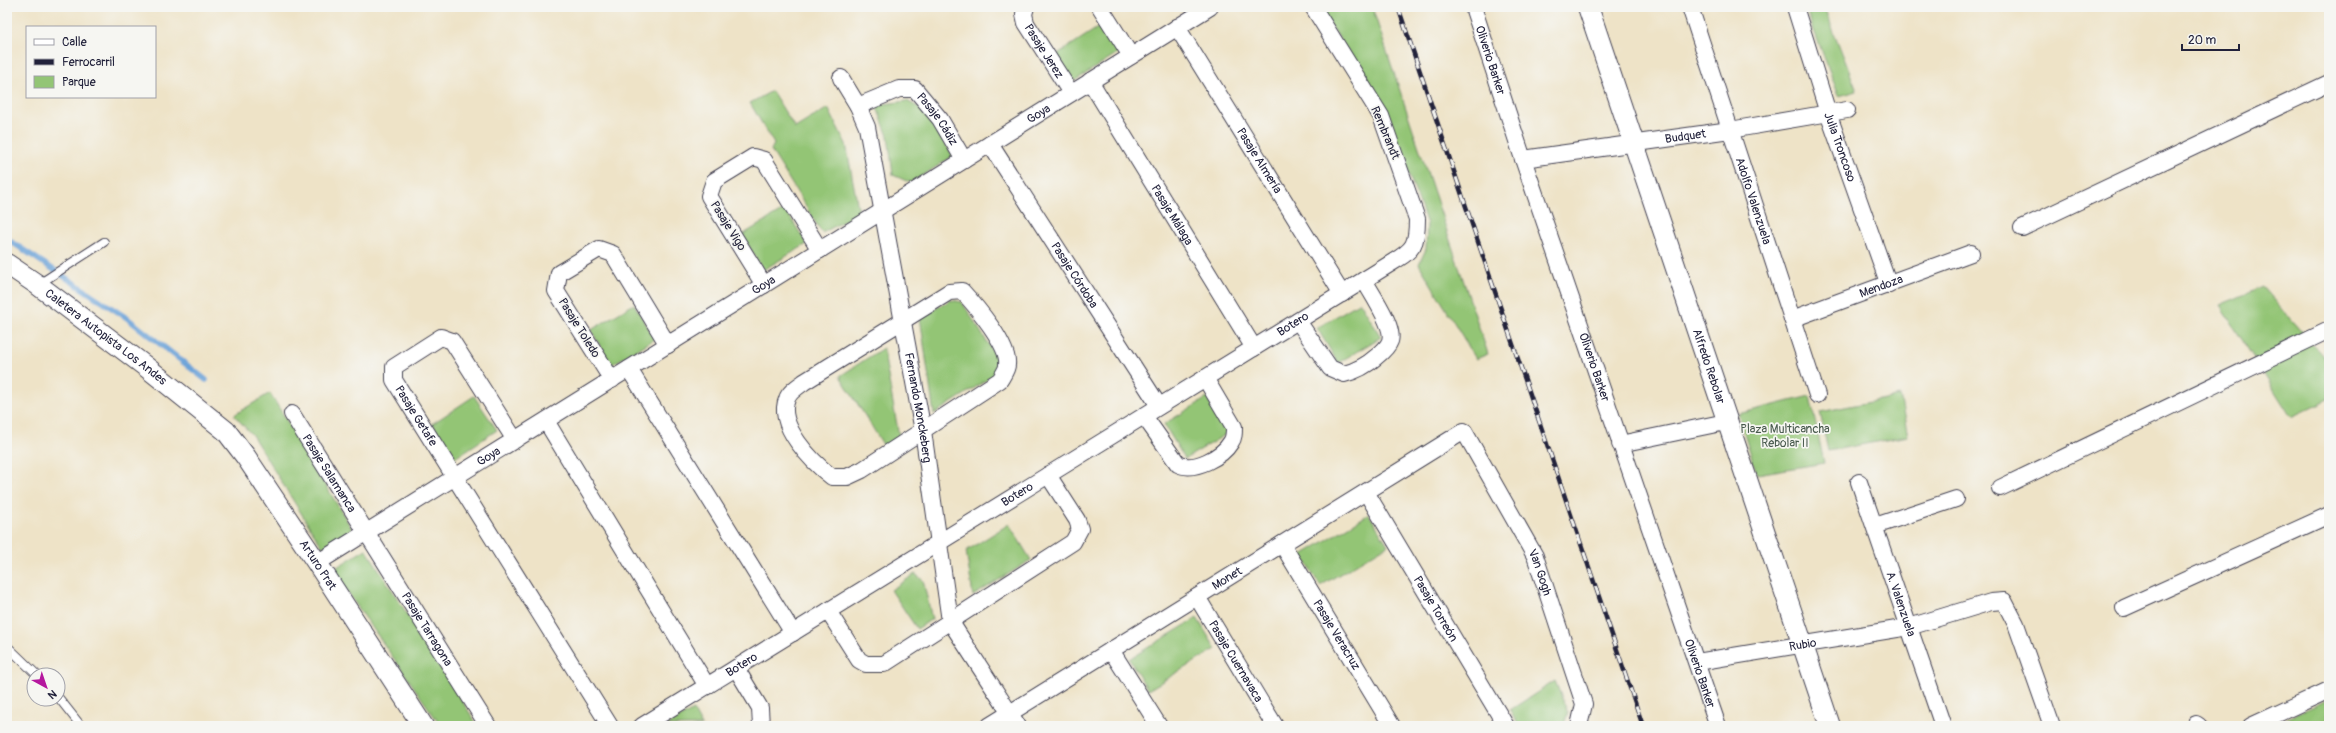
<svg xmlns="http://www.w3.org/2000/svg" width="2336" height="733" font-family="Pangolin,sans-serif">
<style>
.green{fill:#93c575;stroke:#5a7458}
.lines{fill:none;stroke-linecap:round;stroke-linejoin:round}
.stream{stroke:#6aa2d8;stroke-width:5.5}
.service-casing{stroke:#413f50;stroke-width:10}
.minor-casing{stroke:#413f50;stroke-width:18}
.tertiary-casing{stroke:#413f50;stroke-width:22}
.service{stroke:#fff;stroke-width:8}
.minor{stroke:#fff;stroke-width:16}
.tertiary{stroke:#fff;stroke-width:20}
.rail-casing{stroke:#22223b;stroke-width:4.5}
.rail{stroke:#f6f6f2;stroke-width:3;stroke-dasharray:9;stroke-linecap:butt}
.labels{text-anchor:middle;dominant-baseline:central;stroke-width:3.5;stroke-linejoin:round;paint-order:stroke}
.street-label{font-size:12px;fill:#22223b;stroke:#f6f6f2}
.park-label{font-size:12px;fill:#4a5b4f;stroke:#f6f6f2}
</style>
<rect width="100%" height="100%" fill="#f6f6f2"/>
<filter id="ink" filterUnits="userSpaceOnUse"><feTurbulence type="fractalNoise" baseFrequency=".025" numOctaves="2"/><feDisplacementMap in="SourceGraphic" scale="8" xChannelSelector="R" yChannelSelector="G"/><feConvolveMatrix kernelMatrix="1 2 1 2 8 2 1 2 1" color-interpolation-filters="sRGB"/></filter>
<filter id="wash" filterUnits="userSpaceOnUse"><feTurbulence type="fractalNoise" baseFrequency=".012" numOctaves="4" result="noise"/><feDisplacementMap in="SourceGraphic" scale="16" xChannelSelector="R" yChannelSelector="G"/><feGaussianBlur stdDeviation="0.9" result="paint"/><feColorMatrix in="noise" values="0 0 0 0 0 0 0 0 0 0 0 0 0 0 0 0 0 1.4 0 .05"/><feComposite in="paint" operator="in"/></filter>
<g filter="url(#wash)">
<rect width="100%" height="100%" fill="#eee3c7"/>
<path class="green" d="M1319 7H1372L1488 354 1476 359 1419 264 1426 249 1427 224 1385 109Z
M1805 7H1824L1857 91 1839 96Z
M1102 25 1119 52 1073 82 1056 55Z
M772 91 795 128 828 108 846 144 859 213 822 233 771 150 774 144 750 103Z
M907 101 925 111 953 156 911 183 893 175 888 136 876 105Z
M785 209 807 244 763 270 742 235Z
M2262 287 2329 363V399L2291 417 2220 305Z
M951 300 962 302 999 361 993 376 934 414 920 317Z
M1360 302 1381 337 1338 363 1317 328Z
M634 304 655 339 611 365 591 330Z
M883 348 899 436 884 446 840 376Z
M270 393 352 529 323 548 252 435 234 415Z
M474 396 497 430 455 458 432 424Z
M1810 396 1824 463 1757 474 1738 414Z
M1900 396 1908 436 1828 451 1820 412Z
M1207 398 1228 433 1185 459 1164 424Z
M1369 514 1388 545 1320 586 1302 555Z
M1009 524 1031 560 973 596 966 551Z
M366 549 478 726H441L332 570Z
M915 574 923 580 932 619 917 629 891 590Z
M1197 618 1216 649 1148 690 1129 659Z
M1555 681 1568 713 1563 726H1519L1510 710Z
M2329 699V726H2271Z
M693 710 702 726H666Z"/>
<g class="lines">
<path class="stream" d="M7 239 127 318 206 380"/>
</g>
</g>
<g filter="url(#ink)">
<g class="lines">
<g class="service-casing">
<path id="service" d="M39 284 104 242
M7 646 37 675
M58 697 81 726"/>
</g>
<g class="minor-casing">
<g id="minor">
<path id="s1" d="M1026 7 1024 14 1026 23 1071 93"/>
<path d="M1100 7 1131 56"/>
<path id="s2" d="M1473 7 1523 159 1718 726"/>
<path id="s3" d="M1690 7 1817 395"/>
<path id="s4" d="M1795 7 1828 113 1889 285"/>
<path id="s5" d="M1177 27 1342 294"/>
<path id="s6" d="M841 78 858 106 867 127 923 431 950 621 1018 726"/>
<path id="s7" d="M1090 81 1254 348"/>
<path id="s8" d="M858 106 899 89H915L940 119 964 160"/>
<path id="s9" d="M990 144 1159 406"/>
<path id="s10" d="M1523 159 1730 130 1847 110"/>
<path d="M2022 228 2329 83"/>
<path d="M764 285 709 196 714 181 753 157 764 160 820 250"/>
<path d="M962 291C975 305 1010 346 1007 365 1007 370 1002 376 1000 380L862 470 847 477H832C812 462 776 425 787 399 789 392 799 386 804 382L949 292Z"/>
<path id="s11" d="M1792 319 1971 253"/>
<path d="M1298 321 1330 368 1344 374C1356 371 1366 366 1376 357 1381 353 1388 347 1390 341 1395 327 1371 293 1364 280"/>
<path d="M629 369 793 633"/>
<path d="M612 380 556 291 559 273 599 249 613 254 668 345"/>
<path id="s12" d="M292 414 488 726"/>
<path d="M1144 416 1178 464C1194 472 1222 457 1231 442 1234 438 1234 433 1234 427L1205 378"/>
<path d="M546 421 707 686"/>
<path id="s13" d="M515 440 452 341 441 337 394 367V380L610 726"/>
<path d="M1620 444 1726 422"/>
<path id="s14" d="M1859 482 1943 726"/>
<path d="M2000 488 2329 330"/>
<path id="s15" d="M1366 492 1506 726"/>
<path d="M1875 526 1956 499"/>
<path id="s16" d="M1282 544 1392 726"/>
<path id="s17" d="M317 563 1210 7"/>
<path id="s18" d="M1197 597 1275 726"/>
<path d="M2124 608 2329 515"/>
<path d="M828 611 859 660 866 664H884L1073 542 1080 529 1077 520 1048 475"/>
<path d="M1111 650 1159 726"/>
<path id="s19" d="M1697 662 1909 627 1991 602 2004 601 2016 624 2052 726"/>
<path d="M736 668 760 708 761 726"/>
<path d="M2196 724 2199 726"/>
<path id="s20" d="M642 726 1393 262C1414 249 1417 245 1417 219L1381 116 1313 7"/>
<path id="s21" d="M989 726 1464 431 1535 556 1584 704 1579 726"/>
<path d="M2251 726 2329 690"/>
</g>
</g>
<g class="tertiary-casing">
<g id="tertiary">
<path id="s22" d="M1588 7 1830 726"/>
<path id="s23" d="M7 264 38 285 145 366 226 431 246 457 317 563 423 726"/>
</g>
</g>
<use href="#service" class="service"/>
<use href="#minor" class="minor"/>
<use href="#tertiary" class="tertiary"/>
<g class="rail-casing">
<path id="rail" d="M1398 7 1643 726"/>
</g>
<use href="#rail" class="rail"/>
</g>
</g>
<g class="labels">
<g class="street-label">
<text stroke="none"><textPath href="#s1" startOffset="50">Pasaje Jerez</textPath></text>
<text stroke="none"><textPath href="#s2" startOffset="56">Oliverio Barker</textPath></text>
<text stroke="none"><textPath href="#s17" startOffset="850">Goya</textPath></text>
<text stroke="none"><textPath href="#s8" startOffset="98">Pasaje Cádiz</textPath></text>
<text transform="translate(1385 133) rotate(67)">Rembrandt</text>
<text stroke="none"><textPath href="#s10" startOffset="164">Budquet</textPath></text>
<text stroke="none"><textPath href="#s4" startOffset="147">Julia Troncoso</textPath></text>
<text stroke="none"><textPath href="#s5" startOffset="157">Pasaje Almería</textPath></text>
<text stroke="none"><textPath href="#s3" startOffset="204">Adolfo Valenzuela</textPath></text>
<text stroke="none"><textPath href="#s7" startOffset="157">Pasaje Málaga</textPath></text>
<text transform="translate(728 226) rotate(58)">Pasaje Vigo</text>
<text stroke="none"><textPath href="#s9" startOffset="156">Pasaje Córdoba</textPath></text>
<text stroke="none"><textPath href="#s17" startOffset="526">Goya</textPath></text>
<text stroke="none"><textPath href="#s11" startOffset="95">Mendoza</textPath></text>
<text stroke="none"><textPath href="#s20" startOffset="765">Botero</textPath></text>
<text transform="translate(579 328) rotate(58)">Pasaje Toledo</text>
<text stroke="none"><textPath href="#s23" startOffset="123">Caletera Autopista Los Andes</textPath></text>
<text stroke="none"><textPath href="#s2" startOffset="380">Oliverio Barker</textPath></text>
<text stroke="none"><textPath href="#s22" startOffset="379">Alfredo Rebolar</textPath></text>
<text stroke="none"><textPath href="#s6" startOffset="341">Fernando Monckeberg</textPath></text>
<text stroke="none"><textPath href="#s13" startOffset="240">Pasaje Getafe</textPath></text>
<text stroke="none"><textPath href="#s17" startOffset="202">Goya</textPath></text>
<text stroke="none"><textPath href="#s12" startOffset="70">Pasaje Salamanca</textPath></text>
<text stroke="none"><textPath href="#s20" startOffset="441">Botero</textPath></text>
<text stroke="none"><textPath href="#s23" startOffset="438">Arturo Prat</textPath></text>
<text stroke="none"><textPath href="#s21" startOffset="720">Van Gogh</textPath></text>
<text stroke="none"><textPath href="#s21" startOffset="280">Monet</textPath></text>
<text stroke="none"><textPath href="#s14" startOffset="129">A. Valenzuela</textPath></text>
<text stroke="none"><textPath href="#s15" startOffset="136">Pasaje Torreón</textPath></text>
<text stroke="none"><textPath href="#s12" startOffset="254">Pasaje Tarragona</textPath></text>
<text stroke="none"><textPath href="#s16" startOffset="106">Pasaje Veracruz</textPath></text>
<text stroke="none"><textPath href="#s19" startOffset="107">Rubio</textPath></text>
<text stroke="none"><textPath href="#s18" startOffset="75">Pasaje Cuernavaca</textPath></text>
<text stroke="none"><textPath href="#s20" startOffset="117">Botero</textPath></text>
<text stroke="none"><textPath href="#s2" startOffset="704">Oliverio Barker</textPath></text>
</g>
<g class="park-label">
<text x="1785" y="429">Plaza Multicancha<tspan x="1785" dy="14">Rebolar II</tspan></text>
</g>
</g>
<rect width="2336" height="733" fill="none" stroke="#f6f6f2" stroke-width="24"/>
<rect x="26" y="26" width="130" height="72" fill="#f6f6f2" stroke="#a1a1a9"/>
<rect x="34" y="39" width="20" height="6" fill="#ffffff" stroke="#a1a1a9"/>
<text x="62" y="46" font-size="12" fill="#22223b">Calle</text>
<rect x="34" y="59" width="20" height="6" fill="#22223b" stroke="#a1a1a9"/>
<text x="62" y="66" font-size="12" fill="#22223b">Ferrocarril</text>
<rect x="34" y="76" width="20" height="12" fill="#93c575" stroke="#a1a1a9"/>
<text x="62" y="86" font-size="12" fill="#22223b">Parque</text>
<g transform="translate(46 687) rotate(140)"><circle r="19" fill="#f6f6f2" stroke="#a1a1a9"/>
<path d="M0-3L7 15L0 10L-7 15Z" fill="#b5179e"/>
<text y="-6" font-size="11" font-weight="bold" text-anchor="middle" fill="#22223b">N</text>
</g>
<path d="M2182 44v6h57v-6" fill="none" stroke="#22223b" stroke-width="2"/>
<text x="2188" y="44" font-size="12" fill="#22223b" stroke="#f6f6f2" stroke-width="3" paint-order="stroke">20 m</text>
</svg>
